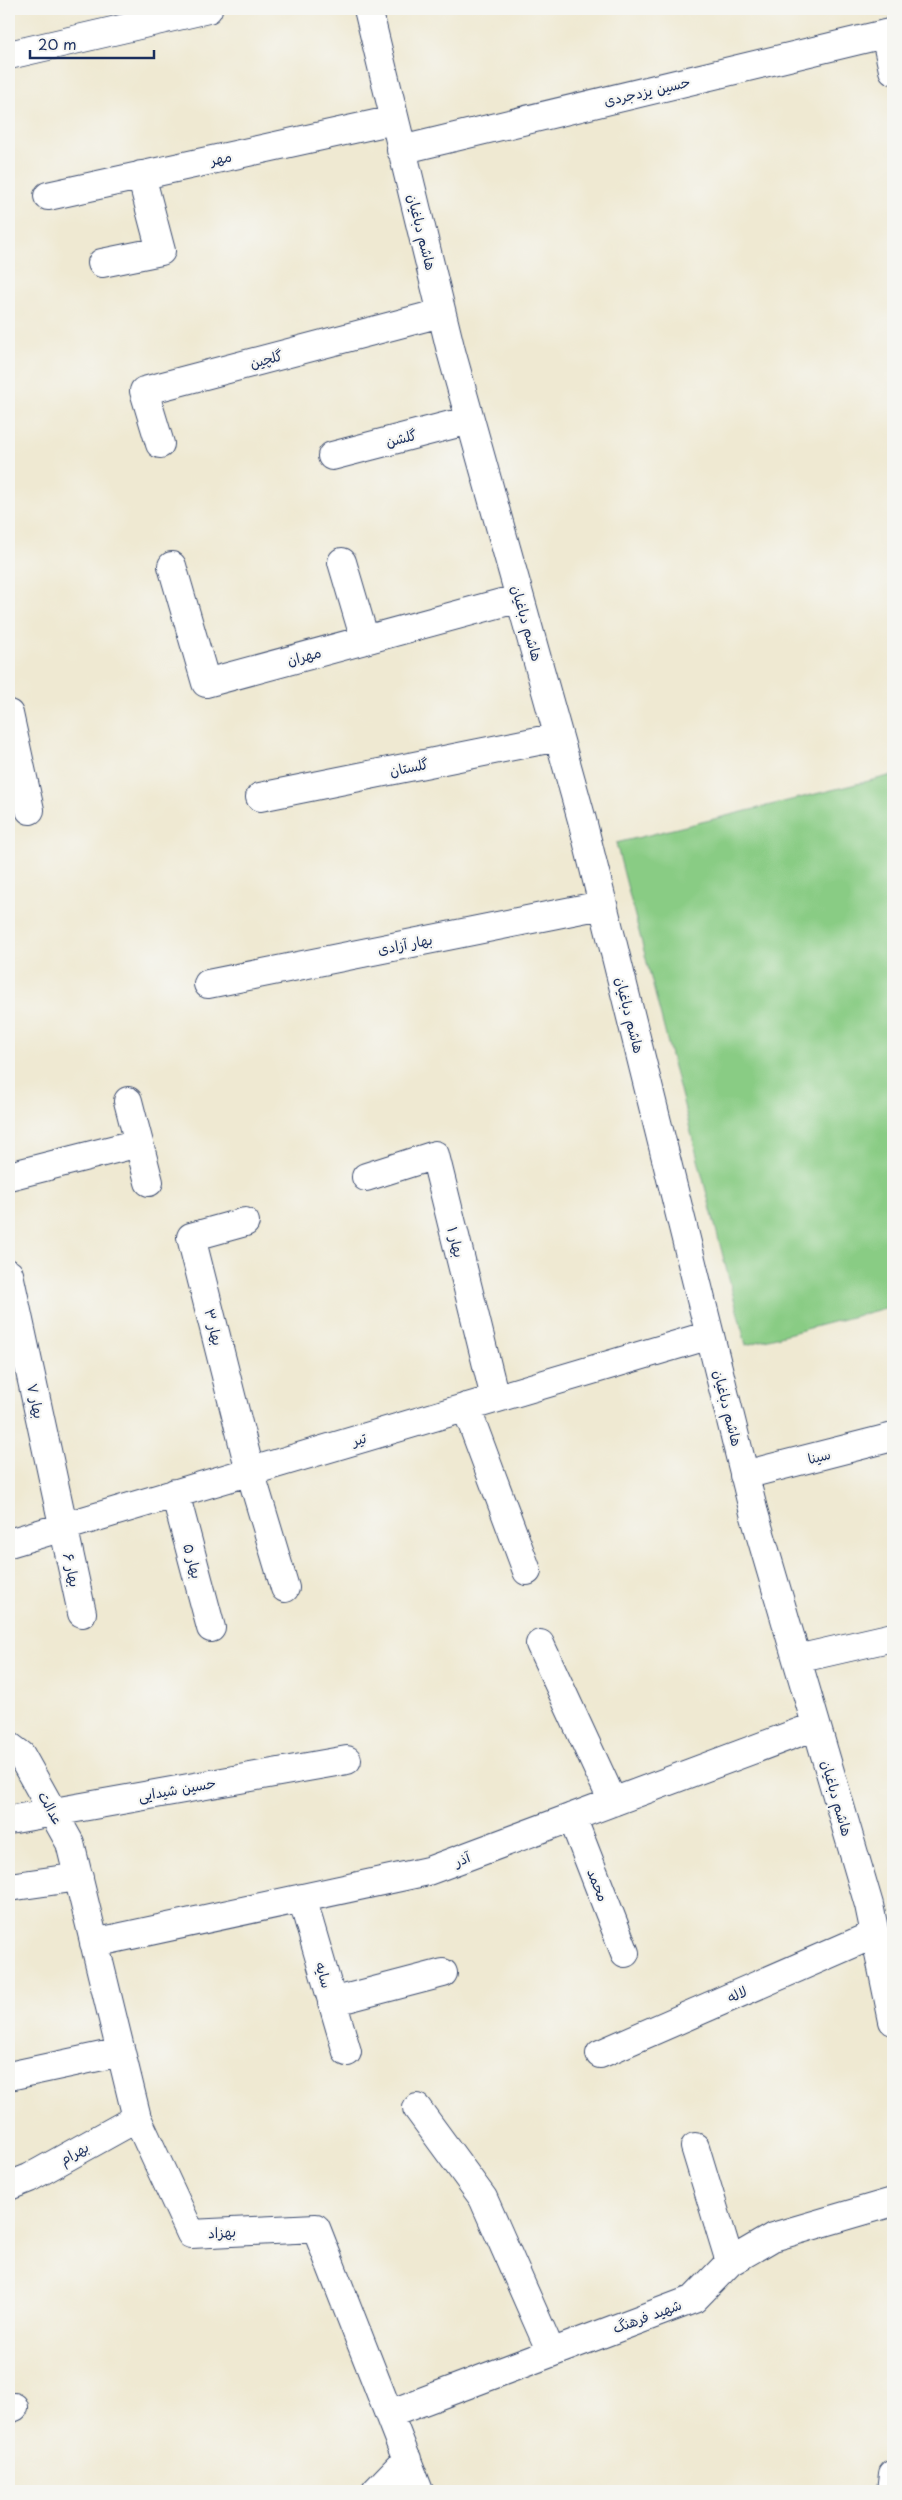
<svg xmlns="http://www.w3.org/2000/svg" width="902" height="2500" font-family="'Playpen Sans','Playpen Sans Arabic',sans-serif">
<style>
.green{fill:#89cc84;stroke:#527e71}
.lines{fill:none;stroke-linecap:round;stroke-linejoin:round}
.minor-casing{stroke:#3b4b6f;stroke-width:30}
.minor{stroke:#fff;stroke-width:28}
.labels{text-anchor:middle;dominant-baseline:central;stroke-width:4.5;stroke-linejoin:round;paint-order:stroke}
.street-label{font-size:14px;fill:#1b2f5e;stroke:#f6f6f2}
</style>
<rect width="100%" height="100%" fill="#f6f6f2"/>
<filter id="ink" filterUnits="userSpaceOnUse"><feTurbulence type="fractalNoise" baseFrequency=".02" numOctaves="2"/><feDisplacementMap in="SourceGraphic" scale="10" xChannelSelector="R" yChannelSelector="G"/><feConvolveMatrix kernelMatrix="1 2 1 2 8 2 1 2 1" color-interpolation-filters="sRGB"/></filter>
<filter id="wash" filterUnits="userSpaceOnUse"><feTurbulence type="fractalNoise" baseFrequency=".0096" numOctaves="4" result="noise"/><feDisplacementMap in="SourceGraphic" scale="20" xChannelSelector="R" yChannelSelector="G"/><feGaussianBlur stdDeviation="1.12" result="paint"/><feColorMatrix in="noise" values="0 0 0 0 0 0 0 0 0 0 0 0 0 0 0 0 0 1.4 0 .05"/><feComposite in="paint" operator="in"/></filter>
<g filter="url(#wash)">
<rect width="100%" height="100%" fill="#efe9d2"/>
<path class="green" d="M893 775V1306L746 1345 616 843Z"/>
</g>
<g filter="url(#ink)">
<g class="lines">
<g class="minor-casing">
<path id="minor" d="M368 9 451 351 582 820 754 1513 869 1905 893 2021
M885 34 893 70
M9 55 208 9
M401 150 893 32
M48 196 394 120
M102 263 161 251 141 175
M160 444 144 391 441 313
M332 456 470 420
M342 562 365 640
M172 566 206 683 520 598
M9 714 30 810
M260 797 558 737
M208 984 602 905
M128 1101 149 1182
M9 1176 139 1143
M366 1177 435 1155 495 1398
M245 1222 191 1237 250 1471 285 1588
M9 1274 82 1613
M466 1407 527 1571
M744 1475 893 1437
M175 1493 211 1628
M9 1543 710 1335
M540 1644 613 1802
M797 1659 893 1637
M9 1746 21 1755 70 1843 137 2118 191 2234 316 2228 419 2491
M572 1817 625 1953
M9 1820 347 1760
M9 1887 79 1877
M302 1898 347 2052
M94 1943 428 1871 816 1726
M332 2002 443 1973
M600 2054 875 1934
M9 2076 121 2052
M417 2108 483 2198 551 2352
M695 2147 730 2262
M9 2186 29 2178 137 2118
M9 2409 14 2407
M389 2414 694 2299 730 2262 773 2237 893 2202
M376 2491 407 2459
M891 2491 893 2474"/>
</g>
<use href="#minor" class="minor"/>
</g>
</g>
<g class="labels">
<g class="street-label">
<text transform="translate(647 91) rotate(-13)">حسین یزدجردی</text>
<text transform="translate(221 158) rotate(-12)">مهر</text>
<text transform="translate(422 232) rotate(76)">هاشم دباغیان</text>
<text transform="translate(266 359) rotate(-15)">گلچین</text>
<text transform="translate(401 438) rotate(-14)">گلشن</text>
<text transform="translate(527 623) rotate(74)">هاشم دباغیان</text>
<text transform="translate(304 656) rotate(-15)">مهران</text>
<text transform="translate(409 767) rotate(-11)">گلستان</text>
<text transform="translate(405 944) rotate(-11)">بهار آزادی</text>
<text transform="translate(630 1015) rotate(76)">هاشم دباغیان</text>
<text transform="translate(456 1242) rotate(76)">بهار ۱</text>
<text transform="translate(214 1327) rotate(76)">بهار ۳</text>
<text transform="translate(36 1401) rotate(78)">بهار ۷</text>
<text transform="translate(728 1408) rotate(76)">هاشم دباغیان</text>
<text transform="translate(359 1439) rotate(-17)">تیر</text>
<text transform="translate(819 1456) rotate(-14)">سینا</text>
<text transform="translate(193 1561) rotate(75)">بهار ۵</text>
<text transform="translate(72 1570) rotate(78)">بهار ۶</text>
<text transform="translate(177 1789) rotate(-10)">حسین شیدایی</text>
<text transform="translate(837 1798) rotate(74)">هاشم دباغیان</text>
<text transform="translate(51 1808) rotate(61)">عدالت</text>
<text transform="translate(462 1859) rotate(-21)">آذر</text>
<text transform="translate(598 1885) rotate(69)">محمد</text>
<text transform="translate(324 1975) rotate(74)">سایه</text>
<text transform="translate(737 1994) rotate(-24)">لاله</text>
<text transform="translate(74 2153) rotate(-29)">بهرام</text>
<text transform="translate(222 2232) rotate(-3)">بهزاد</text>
<text transform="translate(647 2316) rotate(-20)">شهید فرهنگ</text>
</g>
</g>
<rect width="902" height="2500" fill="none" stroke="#f6f6f2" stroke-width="30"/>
<path d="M30 50v8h124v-8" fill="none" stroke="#1b2f5e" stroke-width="2.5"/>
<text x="38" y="50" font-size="15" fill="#1b2f5e" stroke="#f6f6f2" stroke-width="4" paint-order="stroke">20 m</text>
</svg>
